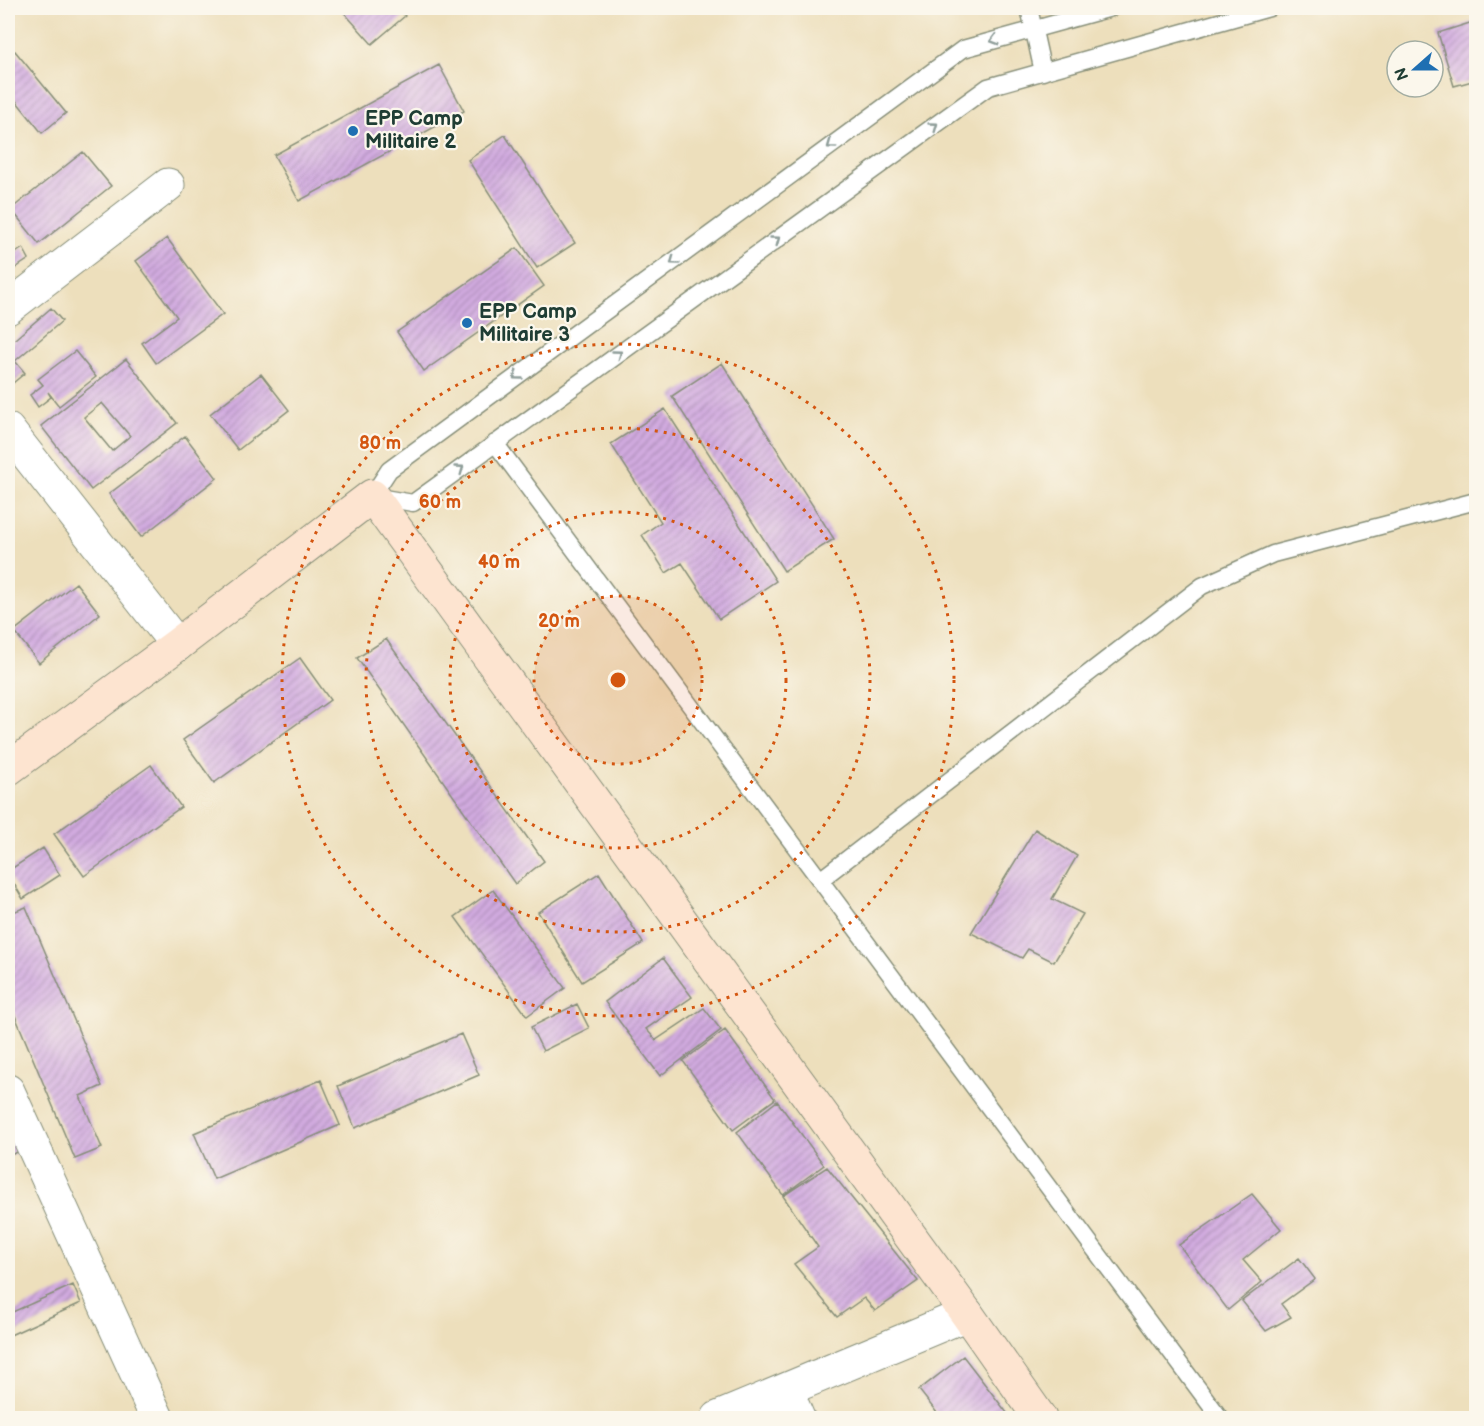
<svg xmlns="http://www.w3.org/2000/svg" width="1484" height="1426" font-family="'Balsamiq Sans',sans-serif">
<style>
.building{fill:url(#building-hatch);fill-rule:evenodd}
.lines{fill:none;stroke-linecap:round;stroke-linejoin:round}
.lane-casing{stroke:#868e78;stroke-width:19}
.street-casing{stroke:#868e78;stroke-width:35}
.secondary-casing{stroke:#868e78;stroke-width:35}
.lane{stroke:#fff;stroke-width:16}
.street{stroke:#fff;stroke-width:33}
.secondary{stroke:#fde4d0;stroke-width:33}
.oneway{stroke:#8f9e9a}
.ring{fill:none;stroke:#d45610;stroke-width:3;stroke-dasharray:3 6}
.poi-dot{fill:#1f6fb2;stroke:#fbf7ec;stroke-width:2}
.labels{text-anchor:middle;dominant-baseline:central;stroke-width:4.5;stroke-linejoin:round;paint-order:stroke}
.poi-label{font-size:20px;font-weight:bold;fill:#1f3d34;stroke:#fbf7ec;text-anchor:start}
.centre{fill:#d45610;stroke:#fbf7ec;stroke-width:3}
.ring-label{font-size:18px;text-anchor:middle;font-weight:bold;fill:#d45610;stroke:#fbf7ec;stroke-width:4.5;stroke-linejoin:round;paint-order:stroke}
</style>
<defs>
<pattern id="building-hatch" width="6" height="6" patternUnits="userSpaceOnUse" patternTransform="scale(1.5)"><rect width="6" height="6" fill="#d2abe0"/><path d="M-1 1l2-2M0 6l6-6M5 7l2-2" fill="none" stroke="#aa8cb6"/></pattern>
</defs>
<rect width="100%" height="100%" fill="#fbf7ec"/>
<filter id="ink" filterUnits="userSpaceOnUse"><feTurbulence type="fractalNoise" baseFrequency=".0167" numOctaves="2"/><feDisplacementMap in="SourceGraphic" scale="12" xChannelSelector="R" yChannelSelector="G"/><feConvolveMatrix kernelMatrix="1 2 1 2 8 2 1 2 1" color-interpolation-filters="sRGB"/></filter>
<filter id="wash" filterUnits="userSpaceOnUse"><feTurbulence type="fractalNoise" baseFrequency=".008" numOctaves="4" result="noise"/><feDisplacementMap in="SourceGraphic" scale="24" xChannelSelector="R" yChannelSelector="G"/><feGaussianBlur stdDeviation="1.35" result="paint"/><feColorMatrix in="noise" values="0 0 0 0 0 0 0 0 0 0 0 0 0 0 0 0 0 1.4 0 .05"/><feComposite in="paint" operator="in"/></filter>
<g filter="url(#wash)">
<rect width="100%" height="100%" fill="#eddfbc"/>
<g id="blocks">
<path class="building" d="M340 8H398L405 16 372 44Z
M1476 21V80L1454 86 1438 33Z
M15 51 66 113 42 133 8 91V56Z
M439 65 464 111 299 201 274 155Z
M505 135 575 243 537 268 468 160Z
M83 152 111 186 39 244 11 209Z
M167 238 223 314 156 363 142 343 177 317 136 261Z
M23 248 29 259 14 269 8 258Z
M517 248 544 286 424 371 397 332Z
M51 308 62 321 15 361 25 373 13 383 8 376V345Z
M75 351 96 377 59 406 48 392 51 397 38 407 30 395 43 385 38 379Z
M126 359 177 423 91 490 41 426ZM102 403 130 436 112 451 84 417Z
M722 363 834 539 784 571 672 396Z
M261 374 289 410 238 450 210 414Z
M665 409 776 581 719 619 682 563 666 573 642 535 661 522 611 444Z
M185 436 217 478 141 537 109 494Z
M76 583 100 614 39 663 14 631Z
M386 639 544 861 515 884 357 658Z
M300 658 330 700 214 783 183 740Z
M151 765 181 807 84 876 54 834Z
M1035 829 1077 856 1052 899 1083 914 1054 962 1028 949 1022 958 971 933Z
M43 848 60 875 23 899 8 874V871Z
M599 873 643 943 582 982 538 912Z
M493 890 565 988 527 1016 455 917Z
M26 907 102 1086 80 1096 102 1148 75 1159 8 999V914Z
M663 958 692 997 646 1029 656 1040 704 1008 721 1030 660 1076 605 1002Z
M577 1004 589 1028 543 1051 531 1027Z
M725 1030 775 1099 733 1130 683 1061Z
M461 1034 479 1075 355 1128 338 1086Z
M321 1080 340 1125 214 1179 194 1133Z
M777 1101 824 1165 783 1195 737 1132Z
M8 1118 22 1150 8 1156Z
M827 1167 918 1281 875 1311 864 1298 837 1317 794 1264 818 1247 783 1196Z
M1252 1194 1281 1229 1243 1260 1262 1282 1228 1310 1179 1245Z
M1299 1258 1315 1279 1281 1304 1291 1317 1266 1331 1242 1301Z
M73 1285 81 1303 8 1336V1314Z
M963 1356 1011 1418H941L919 1390Z"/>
</g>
</g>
<g filter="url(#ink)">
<use href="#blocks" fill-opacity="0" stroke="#868e78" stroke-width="1.5"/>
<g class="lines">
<g class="lane-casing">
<path id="lane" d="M1029 8 1043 72
M1111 8 963 49 389 470 372 496 413 503 988 87 1269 8
M495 443 1220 1418
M820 880 1202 586 1273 554 1476 501"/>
</g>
<g class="street-casing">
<path id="street" d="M8 308 168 185
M8 430 177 645
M8 1091 157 1418
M786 1390 798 1418
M718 1418 967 1314"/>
</g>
<g class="secondary-casing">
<path id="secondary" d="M8 769 177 645 372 496 967 1314 1040 1418"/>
</g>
<use href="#lane" class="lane"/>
<use href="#street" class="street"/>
<use href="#secondary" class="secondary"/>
</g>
<defs><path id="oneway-chevron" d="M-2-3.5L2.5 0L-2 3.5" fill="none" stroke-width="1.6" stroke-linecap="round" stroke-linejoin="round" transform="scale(1.5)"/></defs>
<g class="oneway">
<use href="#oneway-chevron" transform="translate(994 40) rotate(164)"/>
<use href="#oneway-chevron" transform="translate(934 126) rotate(-36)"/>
<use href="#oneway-chevron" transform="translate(831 145) rotate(144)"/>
<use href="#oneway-chevron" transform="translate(776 240) rotate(-36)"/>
<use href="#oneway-chevron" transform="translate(674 261) rotate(144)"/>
<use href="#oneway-chevron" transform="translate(618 354) rotate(-36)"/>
<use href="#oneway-chevron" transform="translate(517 376) rotate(144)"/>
<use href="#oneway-chevron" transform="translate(460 469) rotate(-36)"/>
</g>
</g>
<circle cx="618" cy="680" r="84" fill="#d45610" fill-opacity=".12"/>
<g class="ring">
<circle cx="618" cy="680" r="84"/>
<circle cx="618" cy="680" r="168"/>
<circle cx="618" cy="680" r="252"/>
<circle cx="618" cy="680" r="336"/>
</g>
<g class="poi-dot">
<circle cx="353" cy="131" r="6"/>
<circle cx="467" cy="323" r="6"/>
</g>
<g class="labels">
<g class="poi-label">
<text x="365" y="119">EPP Camp<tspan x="365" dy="23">Militaire 2</tspan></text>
<text x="479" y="312">EPP Camp<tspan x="479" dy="23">Militaire 3</tspan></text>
</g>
</g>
<circle cx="618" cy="680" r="9" class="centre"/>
<g class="ring-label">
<text x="380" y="449">80 m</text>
<text x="440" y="508">60 m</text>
<text x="499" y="568">40 m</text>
<text x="559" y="627">20 m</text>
</g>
<rect width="1484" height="1426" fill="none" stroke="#fbf7ec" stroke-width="30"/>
<g transform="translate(1415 69) rotate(249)"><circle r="28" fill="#fbf7ec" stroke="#a3ada2" stroke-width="1.5"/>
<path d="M0-4.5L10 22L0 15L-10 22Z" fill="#1f6fb2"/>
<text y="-9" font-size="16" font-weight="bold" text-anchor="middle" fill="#1f3d34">N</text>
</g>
</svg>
